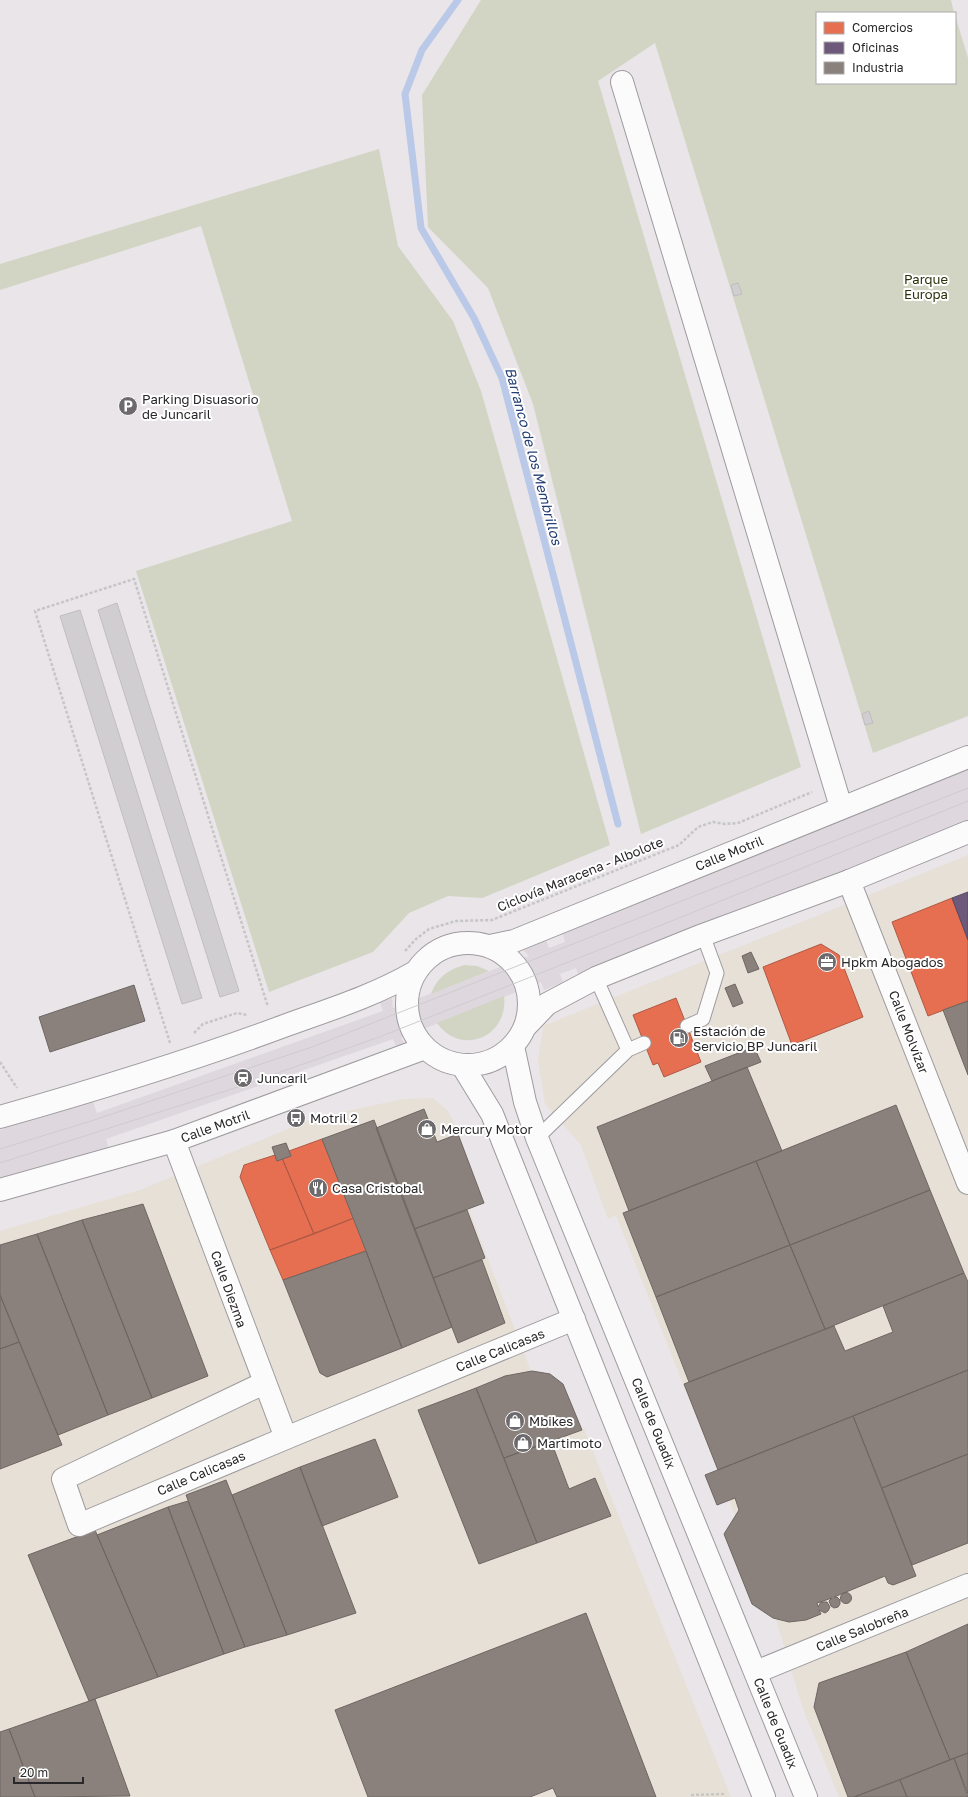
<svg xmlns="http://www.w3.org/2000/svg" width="968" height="1797" font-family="'Golos Text',sans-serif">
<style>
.built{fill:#ded7de}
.industrial{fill:#e7e0d6}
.green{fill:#d2d5c3}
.shops{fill:#e76f51;stroke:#ae5945}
.offices{fill:#6d597a;stroke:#594a62}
.industry{fill:#8a817c;stroke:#6d6663}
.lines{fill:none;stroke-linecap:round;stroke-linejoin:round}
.stream{stroke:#bac9e8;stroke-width:7}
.building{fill:#d1ced1;stroke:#c0bdc0}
.lane-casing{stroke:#9e9b9e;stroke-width:15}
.street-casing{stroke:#9e9b9e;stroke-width:24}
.secondary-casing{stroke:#9e9b9e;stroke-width:24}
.path{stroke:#c6c6c6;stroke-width:2.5;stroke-dasharray:3 2;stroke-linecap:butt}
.lane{stroke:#fcfbfc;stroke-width:13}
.street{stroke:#fcfbfc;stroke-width:22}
.secondary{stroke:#fcfbfc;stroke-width:22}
.tram{stroke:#ceccce;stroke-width:1}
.labels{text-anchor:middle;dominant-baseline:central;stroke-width:4;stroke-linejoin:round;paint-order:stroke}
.park-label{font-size:13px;fill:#2b310b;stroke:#fff}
.poi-label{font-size:13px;fill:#292729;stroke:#fff;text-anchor:start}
.street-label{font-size:13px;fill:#292729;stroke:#fff}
.water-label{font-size:14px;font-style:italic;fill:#253f74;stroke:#fff}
</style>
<rect width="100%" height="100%" fill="#e9e5e9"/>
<path class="built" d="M968 770V821L579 976 576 968 560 974 563 982 544 990 541 982 401 1038 406 1046 397 1049 393 1039 106 1139 109 1149 0 1181V1130L93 1102 97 1113 383 1011 380 1002 392 998 393 1008 529 956 521 948 545 938 549 948 565 942 562 932Z"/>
<path class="industrial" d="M968 855V1797H839L802 1706 775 1616 616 1215 608 1219 581 1145 545 1104 538 1061 543 1026Z
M433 1098 448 1111 458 1132 484 1202 469 1210 557 1439 584 1429 731 1797H0V1231L140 1190 315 1118 403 1099Z"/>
<path class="green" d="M481 0H951L954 13H817V83H955V15L968 58V716L873 753 655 43 598 81 801 767 641 834 533 404 488 288 428 227 422 95Z
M379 149 398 246 453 321 481 391 610 845 482 898 448 896 409 913 373 952 269 992 136 571 292 521 201 226 0 290V264Z
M464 965 477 966 489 971 431 994C437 977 448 970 464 965Z
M504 996C509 1037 461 1057 437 1023Z"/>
<path class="shops" d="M952 898 968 940V1001L928 1016 892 922Z
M821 944 839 955 863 1017 792 1045 763 967Z
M676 998 701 1062 664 1077 658 1063 653 1065 633 1015Z
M322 1139 354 1218 314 1234 282 1158 291 1156 289 1151Z
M275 1155 277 1161 282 1158 314 1234 270 1250 240 1177 244 1165Z
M354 1218 366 1251 283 1280 270 1250Z"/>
<path class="offices" d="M968 892V940L952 898Z"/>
<path class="industry" d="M751 952 759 969 748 973 742 956Z
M735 984 743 1003 733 1007 725 988Z
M134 985 145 1021 50 1052 39 1017Z
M968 1001V1075L943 1010Z
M754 1047 761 1062 712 1081 705 1066Z
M747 1067 782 1151 629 1211 597 1127Z
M896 1105 930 1190 790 1245 756 1161Z
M424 1109 437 1142 458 1134 484 1203 414 1229 376 1128Z
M374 1120 452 1327 402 1348 366 1251 322 1139Z
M286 1143 291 1156 277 1161 272 1147Z
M756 1161 790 1245 656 1297 623 1213Z
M930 1190 964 1273 825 1329 790 1245Z
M143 1204 208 1376 152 1398 82 1220Z
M467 1210 485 1258 433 1278 414 1229Z
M82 1220 152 1398 108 1415 37 1234Z
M37 1234 108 1415 58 1435 0 1295V1245Z
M790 1245 825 1329 689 1382 656 1297Z
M366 1251 402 1348 327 1377 320 1373 283 1280Z
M482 1260 505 1323 458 1343 433 1278Z
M964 1273 968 1282V1370L718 1470 684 1384 834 1326 845 1351 893 1332 883 1306Z
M0 1295 19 1342 0 1349Z
M19 1342 62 1445 0 1469V1349Z
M968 1370V1454L882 1488 853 1416Z
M532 1371 550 1374 563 1384 582 1430 504 1458 476 1388 505 1376Z
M476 1388 537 1543 479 1564 418 1410Z
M853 1416 916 1576 893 1585 888 1583 885 1576 834 1597H837L840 1600V1604L838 1607 834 1608 831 1606 829 1601 832 1598 817 1603 818 1607 821 1602H827L830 1607 828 1611 825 1613 819 1610 821 1614 806 1620 789 1622 773 1618 752 1604 724 1534 739 1510 735 1498 717 1505 705 1475Z
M375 1439 398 1497 322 1526 300 1467Z
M551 1441 569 1489 595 1478 611 1516 537 1543 504 1458Z
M968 1454V1543L912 1565 882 1488Z
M300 1467 356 1613 287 1635 232 1495Z
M226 1480 287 1635 245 1647 186 1495Z
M188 1501 245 1647 224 1654 168 1507Z
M168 1507 224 1654 158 1677 97 1535Z
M95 1530 158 1677 89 1701 28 1555Z
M840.5 1598a5.5 5.5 0 1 1 11 0a5.5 5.5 0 1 1-11 0Z
M586 1613 656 1797H557L553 1788 530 1797H368L335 1710Z
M968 1624V1753L950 1760 906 1652Z
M906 1652 950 1760 854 1797H848L814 1707 819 1683Z
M95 1699 130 1796 35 1797 9 1729Z
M9 1729 35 1797H0V1732Z
M968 1753V1794L954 1758Z
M954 1758 968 1797H907L900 1780Z
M900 1780 907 1797H854Z"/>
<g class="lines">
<path class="stream" d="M458 0 422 50 405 94 421 228 474 318 502 378 618 824"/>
</g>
<path class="building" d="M738 283 742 294 734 296 731 285Z
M117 603 239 991 220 997 98 610Z
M80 610 202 998 182 1004 60 616Z
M869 711 873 723 865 725 862 714Z"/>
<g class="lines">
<g class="lane-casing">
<path id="lane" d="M596 978 628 1050
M687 1026 703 1019 717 973 703 935
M537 1138 628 1050 644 1043"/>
</g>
<g class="street-casing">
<path id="street" d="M622 82 841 807
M849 881 968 1183
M174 1141 286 1438
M264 1383 63 1479 79 1525 286 1438 574 1319
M756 1672 968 1585"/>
</g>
<g class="secondary-casing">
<path id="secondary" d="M407 1004a61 61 0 1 1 122 0a61 61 0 1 1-122 0Z
M490 946 514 941 968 757
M526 1026 547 1004 596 978 703 935 849 881 968 832
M513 1046 525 1102 537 1138 806 1797
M462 1065 492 1114 764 1797
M0 1117C95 1090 190 1061 284 1026 328 1010 374 996 415 972
M0 1190 174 1141 425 1048"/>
</g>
<path class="path" d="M405 951 416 939 429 929 456 921 492 920 679 845 698 827 713 822 725 824 738 823 812 792
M194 1033 203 1024 237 1013 247 1015
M170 1043 35 611 134 579 268 1007
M0 1062 17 1088
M691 1795 723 1794 724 1797"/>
<use href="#lane" class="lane"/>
<use href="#street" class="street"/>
<use href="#secondary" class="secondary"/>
<path class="tram" d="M0 1149 91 1121 312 1047 968 788
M0 1163 244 1085 382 1036 659 926 968 801"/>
</g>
<defs>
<g id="parking-disc" transform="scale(1)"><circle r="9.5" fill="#6c6a6c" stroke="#fff"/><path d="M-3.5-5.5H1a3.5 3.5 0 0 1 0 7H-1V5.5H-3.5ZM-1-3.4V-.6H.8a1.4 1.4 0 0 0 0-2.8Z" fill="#fff"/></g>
<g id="office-disc" transform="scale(1)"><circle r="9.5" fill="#6c6a6c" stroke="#fff"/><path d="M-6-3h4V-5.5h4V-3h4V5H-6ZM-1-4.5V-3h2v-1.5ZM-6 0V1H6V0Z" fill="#fff"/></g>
<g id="fuel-disc" transform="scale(1)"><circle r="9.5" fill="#6c6a6c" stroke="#fff"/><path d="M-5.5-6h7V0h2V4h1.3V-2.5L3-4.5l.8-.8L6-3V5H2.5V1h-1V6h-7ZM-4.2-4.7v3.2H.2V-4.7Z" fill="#fff"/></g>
<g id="station-disc" transform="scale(1)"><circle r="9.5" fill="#6c6a6c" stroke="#fff"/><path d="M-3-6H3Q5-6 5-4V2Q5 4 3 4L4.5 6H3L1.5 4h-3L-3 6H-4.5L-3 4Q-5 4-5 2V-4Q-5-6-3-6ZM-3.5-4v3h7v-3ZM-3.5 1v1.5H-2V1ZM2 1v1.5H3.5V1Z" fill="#fff"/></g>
<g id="bus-disc" transform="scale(1)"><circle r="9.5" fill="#6c6a6c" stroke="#fff"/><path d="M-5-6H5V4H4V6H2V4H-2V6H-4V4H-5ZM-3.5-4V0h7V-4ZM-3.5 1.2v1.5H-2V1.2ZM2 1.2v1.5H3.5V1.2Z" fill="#fff"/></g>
<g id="shop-disc" transform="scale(1)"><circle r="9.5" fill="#6c6a6c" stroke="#fff"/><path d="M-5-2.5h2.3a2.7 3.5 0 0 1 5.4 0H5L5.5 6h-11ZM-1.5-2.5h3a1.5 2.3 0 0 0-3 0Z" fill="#fff"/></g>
<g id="restaurant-disc" transform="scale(1)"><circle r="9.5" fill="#6c6a6c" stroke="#fff"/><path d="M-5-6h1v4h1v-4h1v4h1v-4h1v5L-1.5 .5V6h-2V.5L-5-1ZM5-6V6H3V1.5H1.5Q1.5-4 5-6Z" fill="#fff"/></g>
</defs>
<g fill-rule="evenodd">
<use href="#parking-disc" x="128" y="406"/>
<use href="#office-disc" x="827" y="962"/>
<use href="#fuel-disc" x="679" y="1038"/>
<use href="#station-disc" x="243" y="1078"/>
<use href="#bus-disc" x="296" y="1118"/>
<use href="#shop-disc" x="427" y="1129"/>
<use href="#restaurant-disc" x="318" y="1188"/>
<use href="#shop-disc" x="515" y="1421"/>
<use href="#shop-disc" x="523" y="1443"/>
</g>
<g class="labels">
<g class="park-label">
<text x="926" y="279">Parque<tspan x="926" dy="15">Europa</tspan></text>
</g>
<g class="poi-label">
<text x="142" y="399">Parking Disuasorio<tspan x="142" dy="15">de Juncaril</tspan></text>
<text x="841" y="962">Hpkm Abogados</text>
<text x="693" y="1031">Estación de<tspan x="693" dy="15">Servicio BP Juncaril</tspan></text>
<text x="257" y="1078">Juncaril</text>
<text x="310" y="1118">Motril 2</text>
<text x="441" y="1129">Mercury Motor</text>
<text x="332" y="1188">Casa Cristobal</text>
<text x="529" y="1421">Mbikes</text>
<text x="537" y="1443">Martimoto</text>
</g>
<g class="street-label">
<text transform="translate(729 853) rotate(-22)">Calle Motril</text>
<text transform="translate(580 874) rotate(-22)">Ciclovía Maracena - Albolote</text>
<text transform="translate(909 1032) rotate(69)">Calle Molvízar</text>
<text transform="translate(215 1126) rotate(-20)">Calle Motril</text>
<text transform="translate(229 1289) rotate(70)">Calle Diezma</text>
<text transform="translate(500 1350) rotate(-22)">Calle Calicasas</text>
<text transform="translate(654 1423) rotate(68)">Calle de Guadix</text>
<text transform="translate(201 1473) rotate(-23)">Calle Calicasas</text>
<text transform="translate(862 1629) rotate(-22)">Calle Salobreña</text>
<text transform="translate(776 1723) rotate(68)">Calle de Guadix</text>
</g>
<g class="water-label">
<text transform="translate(534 456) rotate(75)">Barranco de los Membrillos</text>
</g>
</g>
<rect x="816" y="12" width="140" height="72" fill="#ffffff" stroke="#a9a9a9"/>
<rect x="824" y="22" width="20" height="12" fill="#e76f51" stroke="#a9a9a9"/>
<text x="852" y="32" font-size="12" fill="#292729">Comercios</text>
<rect x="824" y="42" width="20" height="12" fill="#6d597a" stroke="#a9a9a9"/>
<text x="852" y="52" font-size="12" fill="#292729">Oficinas</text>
<rect x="824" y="62" width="20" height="12" fill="#8a817c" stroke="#a9a9a9"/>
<text x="852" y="72" font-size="12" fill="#292729">Industria</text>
<path d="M14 1777v6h69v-6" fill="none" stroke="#292729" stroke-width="2"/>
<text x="20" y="1777" font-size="12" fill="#292729" stroke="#ffffff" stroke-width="3" paint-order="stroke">20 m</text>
</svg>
